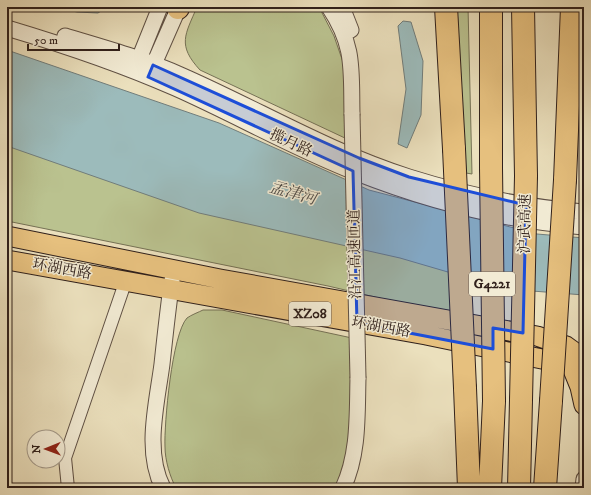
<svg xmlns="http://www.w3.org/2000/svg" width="591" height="495" font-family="'IM FELL DW Pica','Noto Serif SC',serif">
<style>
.green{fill:#bac28f;stroke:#757155}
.water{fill:#9cbbbb;stroke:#717d7b}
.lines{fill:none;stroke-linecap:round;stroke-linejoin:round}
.minor-casing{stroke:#5f5044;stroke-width:14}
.tertiary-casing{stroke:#5f5044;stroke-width:17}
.primary-casing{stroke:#30201b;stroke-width:21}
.motorway-casing{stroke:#30201b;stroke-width:24}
.minor{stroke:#f2ebd4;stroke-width:12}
.tertiary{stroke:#f2ebd4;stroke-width:15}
.primary{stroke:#e6c07e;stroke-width:19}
.motorway{stroke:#e6c07e;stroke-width:22}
.tertiary-bridge-casing{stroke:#5f5044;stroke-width:17;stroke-linecap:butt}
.motorway-bridge-casing{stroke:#30201b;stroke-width:24;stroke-linecap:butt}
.tertiary-bridge{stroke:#f2ebd4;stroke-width:15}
.motorway-bridge{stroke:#e6c07e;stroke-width:22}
.marked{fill:#1d4ed8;fill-opacity:0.2;stroke:#1d4ed8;stroke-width:3;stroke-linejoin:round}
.labels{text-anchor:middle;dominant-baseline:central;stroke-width:3;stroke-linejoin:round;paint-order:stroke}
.shield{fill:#f2ebd4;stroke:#6a5d52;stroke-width:1}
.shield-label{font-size:14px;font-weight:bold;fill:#30201b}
.street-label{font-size:15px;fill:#30201b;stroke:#f2ebd4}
.water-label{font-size:16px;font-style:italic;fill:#504e4b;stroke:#f2ebd4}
</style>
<rect width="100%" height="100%" fill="#ebe0bd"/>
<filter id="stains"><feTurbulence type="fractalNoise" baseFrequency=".005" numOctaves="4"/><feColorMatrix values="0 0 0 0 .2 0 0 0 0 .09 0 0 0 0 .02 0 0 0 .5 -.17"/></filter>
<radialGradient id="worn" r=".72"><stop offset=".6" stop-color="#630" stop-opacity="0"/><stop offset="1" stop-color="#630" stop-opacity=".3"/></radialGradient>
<path class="green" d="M197 7H319L334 36 344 65 347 139 200 70C177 45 185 35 197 7Z
M457 7H468L472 174 466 173Z
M7 120 458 246 460 317 328 286 7 221Z
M203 310H222L352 338V423L348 460 337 488H176C170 477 165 460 165 447 164 424 172 334 187 318 191 315 199 312 203 310Z"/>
<path class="water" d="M55 7H107L98 13 77 12Z
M403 21 411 22 423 61 421 115 407 148 398 144 406 89 398 26Z
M7 50 219 123 369 190 537 234 584 238V295L506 289 400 258 199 213 7 146Z"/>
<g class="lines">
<g class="minor-casing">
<path id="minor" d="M68 488 65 458 126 280"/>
</g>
<g class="tertiary-casing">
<path id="tertiary" d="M329 7C355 46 351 69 352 114
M342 7 351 30
M7 28C64 45 121 64 175 88 236 115 295 149 357 173 428 201 507 221 584 227
M65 36C105 48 145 59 183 76 258 109 330 152 409 177 466 195 525 207 584 212
M135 69 160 7
M150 73 179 7
M163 488C144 451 157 403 162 364 165 336 168 308 172 280
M343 488C359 454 357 415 358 378
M583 488 584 479"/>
</g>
<g class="primary-casing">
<path id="primary" d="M7 236 220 279 537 336 566 346 577 354 584 370
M7 260 426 335 571 365 580 387 584 405"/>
</g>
<g class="motorway-casing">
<path id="motorway" d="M446 7 454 149
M523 7 526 176
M178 8V7
M491 168V7
M565 180 572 7
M465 388 469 488
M490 488 494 401
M519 488 521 400
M545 488 551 401"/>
</g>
<use href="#minor" class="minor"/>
<use href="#tertiary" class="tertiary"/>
<use href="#primary" class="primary"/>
<use href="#motorway" class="motorway"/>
<g class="tertiary-bridge-casing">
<path id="tertiary-bridge" d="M352 114 358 378"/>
</g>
<g class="motorway-bridge-casing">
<path id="motorway-bridge" d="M454 149 465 388
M491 168 494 401
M521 400 526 176
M551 401 565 180"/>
</g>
<use href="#tertiary-bridge" class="tertiary-bridge"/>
<use href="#motorway-bridge" class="motorway-bridge"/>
</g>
<path class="marked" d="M153 65 359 158 409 177 526 205 523 333 493 328V349L357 323 353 171 148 77Z"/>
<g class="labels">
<g class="shield">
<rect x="469" y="272" width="46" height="24" rx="3"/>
<rect x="289" y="302" width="42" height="24" rx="3"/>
</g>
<g class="shield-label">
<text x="492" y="284">G4221</text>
<text x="310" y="314">XZ08</text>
</g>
<g class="street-label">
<text transform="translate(291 143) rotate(25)">揽月路</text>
<text transform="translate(525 224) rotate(-89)">沪武高速</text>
<text transform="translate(355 254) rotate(-91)">沿江高速匝道</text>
<text transform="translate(62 269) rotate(10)">环湖西路</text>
<text transform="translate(381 327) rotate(10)">环湖西路</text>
</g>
<g class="water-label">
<text transform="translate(293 193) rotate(16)">孟津河</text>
</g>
</g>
<rect width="591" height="495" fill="none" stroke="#ebe0bd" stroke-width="24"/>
<rect x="8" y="8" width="575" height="479" fill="none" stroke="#30201b" stroke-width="2"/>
<rect x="12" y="12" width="567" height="471" fill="none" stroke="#30201b"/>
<g transform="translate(46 449) rotate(269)"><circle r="19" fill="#f2ebd4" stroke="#a49a8a"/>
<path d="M0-3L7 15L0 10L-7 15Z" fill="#8f2418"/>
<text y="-6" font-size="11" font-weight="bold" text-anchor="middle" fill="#30201b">N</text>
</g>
<path d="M28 44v6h91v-6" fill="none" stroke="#30201b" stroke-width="2"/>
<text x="34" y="44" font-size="12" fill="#30201b" stroke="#f2ebd4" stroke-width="3" paint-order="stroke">50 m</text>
<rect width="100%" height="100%" filter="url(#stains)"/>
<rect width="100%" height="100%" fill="url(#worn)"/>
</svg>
